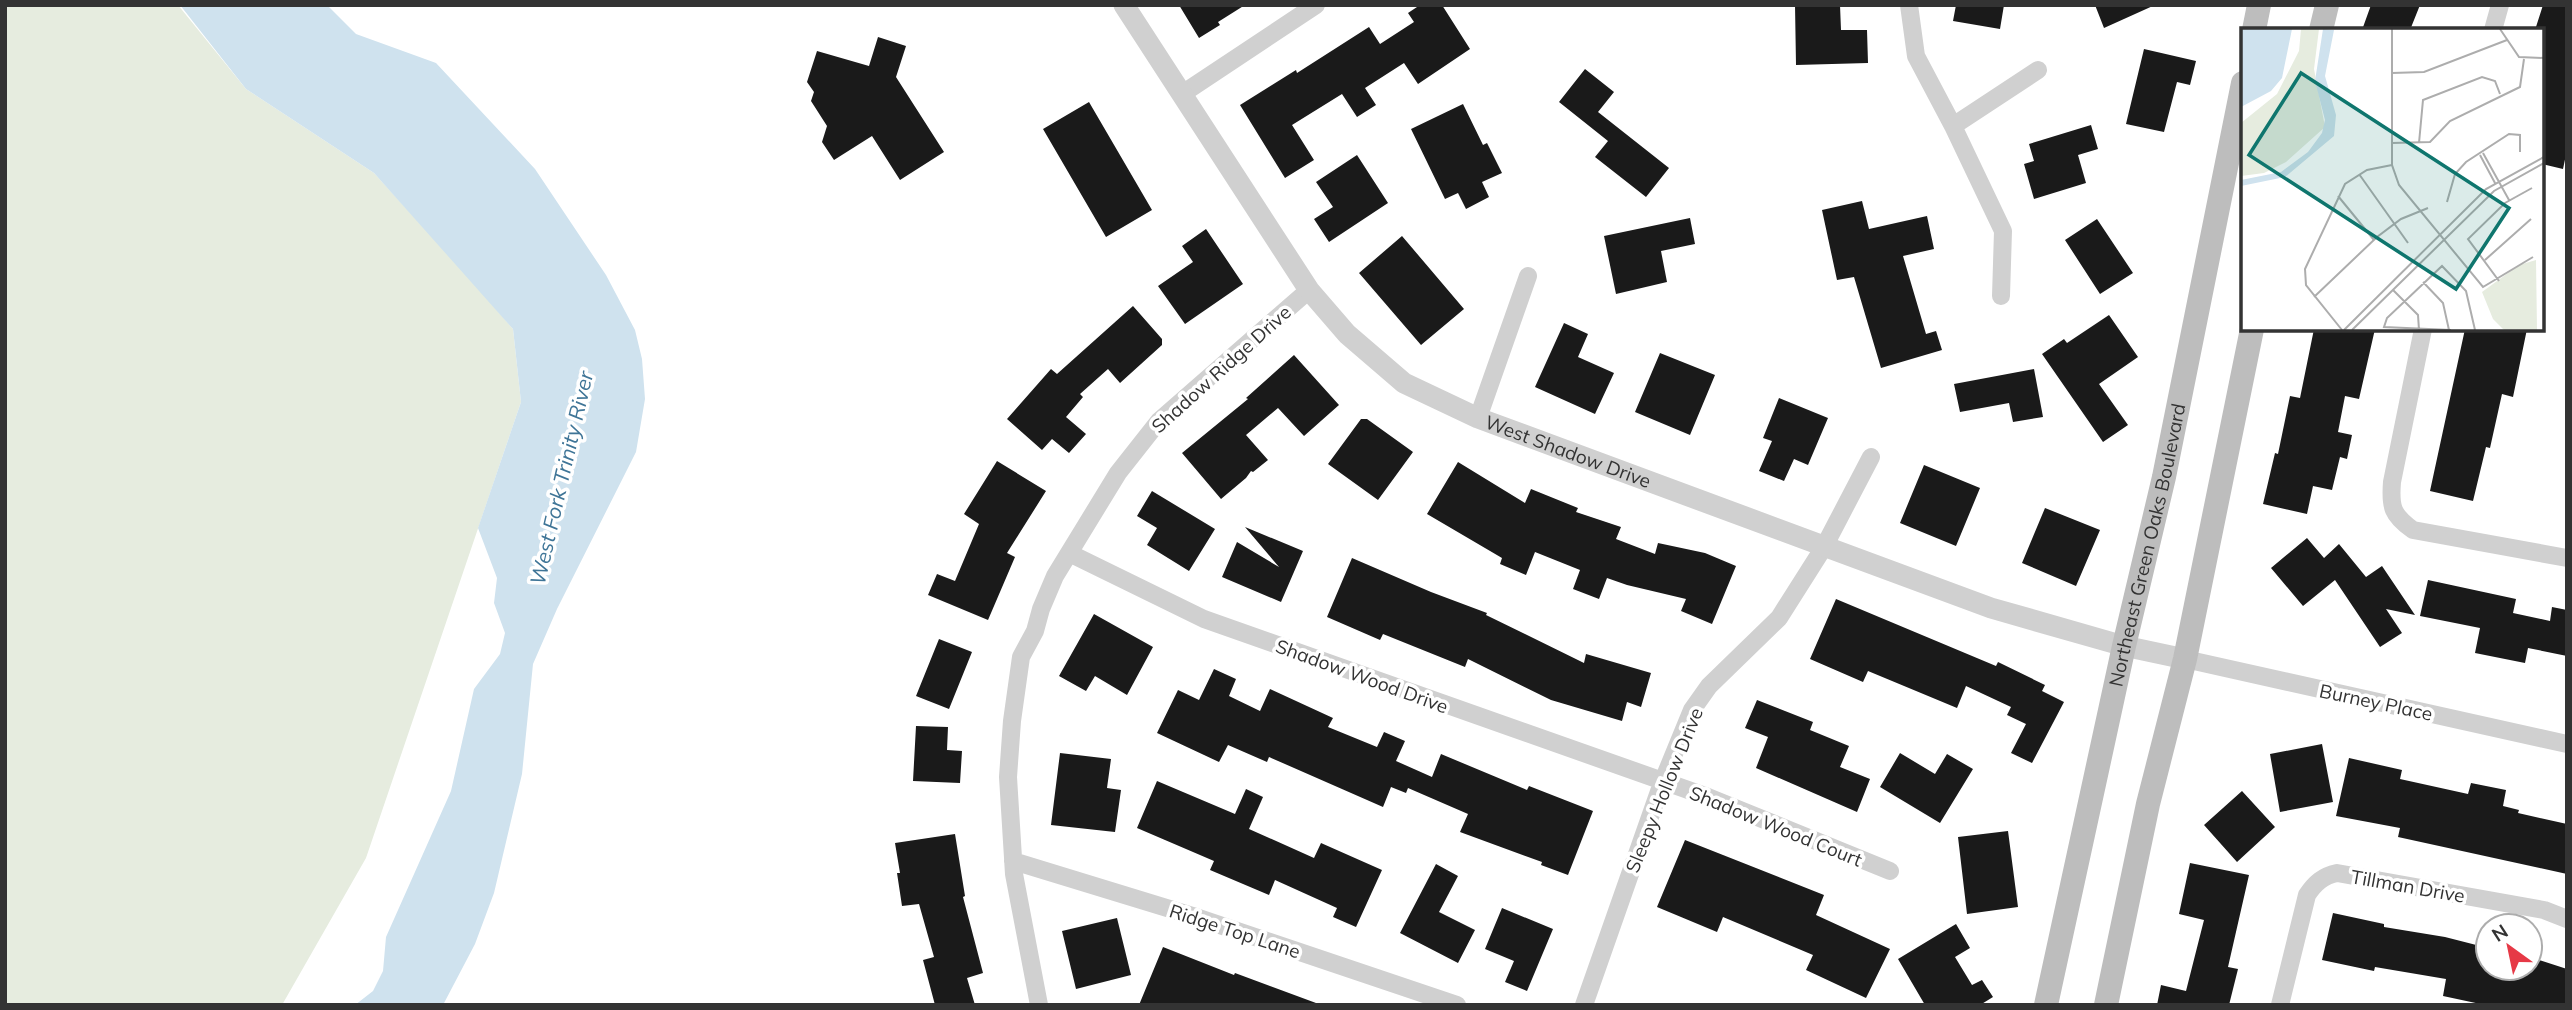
<svg xmlns="http://www.w3.org/2000/svg" width="2572" height="1010" font-family="Mulish,sans-serif">
<style>
.green{fill:#e6ecdf}
.water{fill:#cfe2ee}
.building{fill:#1a1a1a}
.lines{fill:none;stroke-linecap:round;stroke-linejoin:round}
.minor{stroke:#d0d0d0;stroke-width:18}
.tertiary{stroke:#d0d0d0;stroke-width:21}
.secondary{stroke:#bdbdbd;stroke-width:24}
.labels{text-anchor:middle;dominant-baseline:central;stroke-width:7;stroke-linejoin:round;paint-order:stroke}
.street-label{font-size:19px;fill:#333;stroke:#fff}
.water-label{font-size:21px;font-style:italic;fill:#3f7597;stroke:#fff}
.inset-road{fill:none;stroke:#adadad;stroke-width:2}
.view{fill:#0f766e;fill-opacity:0.15;stroke:#0f766e;stroke-width:3.5}
.inset-edge{fill:none;stroke:#333;stroke-width:3.5}
</style>
<rect width="100%" height="100%" fill="#fff"/>
<path class="green" d="M5 5H178L246 89 374 173 465 273 513 329 521 402 366 858 282 1005H5Z"/>
<path class="water" d="M180 5H327L356 34 436 63 535 169 606 275 635 330 642 359 645 399 636 452 557 609 533 664 522 774 494 893 475 944 443 1005H355L373 991 383 971 386 937 451 791 474 689 500 654 505 633 494 603 497 578 478 528 521 402 513 329 374 173 246 89Z"/>
<path class="building" d="M1179 5H1245L1218 22 1220 25 1199 38Z
M1420 5H1442L1470 49 1418 84 1404 63 1365 88 1376 105 1357 117 1342 94 1292 125 1314 160 1285 178 1240 105 1296 70 1297 73 1369 27 1380 44 1414 22 1408 13Z
M1795 5H1840L1841 30H1867L1868 63 1796 65Z
M1956 5H2004L2000 29 1953 21Z
M2095 5H2155L2104 28Z
M2371 5H2420L2410 30H2362Z
M2543 5H2567V150L2563 169 2542 164V30H2535Z
M878 37 906 46 896 77 944 152 900 180 872 136 834 160 822 142 827 126 811 101 814 92 807 82 817 51 869 66Z
M2144 49 2196 61 2190 85 2177 82 2164 132 2126 124Z
M1585 69 1614 92 1598 112 1669 168 1646 197 1595 157 1608 141 1559 102Z
M1089 102 1152 210 1106 237 1043 129Z
M1463 104 1483 145 1487 143 1502 173 1482 182 1489 197 1466 209 1458 193 1445 199 1411 129Z
M2091 125 2098 149 2078 155 2086 183 2034 199 2024 164 2034 161 2029 144Z
M1357 155 1388 203 1329 242 1314 219 1333 207 1316 182Z
M1862 201 1869 229 1927 216 1934 249 1903 256 1926 334 1936 331 1942 350 1881 368 1854 277 1837 280 1822 210Z
M1690 218 1695 244 1661 251 1667 282 1616 294 1604 236Z
M2097 219 2133 273 2100 294 2065 240Z
M1206 229 1243 284 1185 324 1158 286 1193 262 1182 246Z
M1402 236 1464 309 1421 345 1359 273Z
M1133 306 1162 339V345L1120 383 1108 369 1080 394 1083 397 1066 417 1086 434 1069 453 1052 439 1042 450 1007 419 1051 369 1057 374Z
M2109 315 2138 357 2099 384 2128 425 2103 442 2042 354 2064 339 2067 343Z
M1564 323 1588 334 1578 357 1614 373 1595 414 1535 387Z
M2314 329H2375L2359 399 2345 396 2338 432 2352 435 2347 459 2340 457 2332 490 2313 486 2307 514 2263 504 2275 453 2278 454 2290 396 2300 398Z
M2465 329H2527L2513 397 2502 394 2490 448 2486 447 2473 501 2430 491Z
M1660 353 1715 375 1690 435 1635 412Z
M1294 355 1339 405 1304 436 1278 408 1246 435 1268 460 1253 472 1251 471 1246 478 1221 499 1182 453 1248 399 1246 398Z
M2034 369 2043 417 2013 422 2009 403 1960 412 1954 384Z
M1779 398 1828 418 1808 465 1794 459 1784 481 1759 471 1772 441 1763 438Z
M1361 419H1367L1413 452 1378 500 1328 464Z
M997 461 1046 491 1007 553 1015 557 988 620 928 595 937 574 955 581 979 524 964 514Z
M1458 462 1525 503 1531 489 1578 508 1576 512 1621 527 1616 539 1655 554 1658 543 1705 553 1736 566 1712 624 1681 611 1686 599 1627 585 1607 578 1599 599 1573 589 1580 570 1535 552 1526 575 1500 564 1502 558 1427 514Z
M1924 465 1980 488 1956 546 1900 523Z
M1152 491 1215 529 1189 571 1147 545 1157 528 1137 516Z
M2045 508 2100 530 2076 586 2022 563Z
M1245 527 1303 551 1281 602 1222 577 1237 542 1279 567Z
M2307 538 2324 558 2339 544 2366 577 2382 566 2415 615 2386 609 2402 633 2380 647 2335 580 2303 606 2271 568Z
M1352 558 1431 592 1487 613 1486 615 1584 663 1586 654 1651 673 1641 707 1627 702 1622 721 1551 700 1468 659 1465 667 1383 634 1380 640 1327 617Z
M2428 580 2516 599 2513 613 2550 621 2552 607 2567 610V656L2528 648 2525 663 2475 653 2480 628 2420 616Z
M1836 599 1996 666 1998 662 2045 685 2042 691 2064 702 2032 763 2011 753 2026 724 2007 715 2011 707 1966 686 1957 708 1868 671 1863 682 1810 659Z
M1094 614 1153 647 1127 695 1095 676 1086 691 1059 676Z
M939 639 972 652 949 709 916 696Z
M1214 669 1236 679 1229 696 1260 711 1270 689 1333 718 1328 727 1377 747 1384 732 1405 741 1396 761 1432 777 1441 754 1527 790 1529 786 1593 811 1568 875 1541 865 1542 862 1460 832 1468 814 1408 788 1406 793 1391 787 1383 807 1269 757 1267 762 1228 745 1219 762 1157 733 1178 690 1199 700Z
M1757 700 1813 722 1810 730 1849 746 1840 767 1870 779 1857 812 1756 768 1768 737 1745 728Z
M916 726 948 727 947 750 962 751 960 783 913 781Z
M2322 744 2333 802 2280 812 2270 754Z
M1060 753 1111 759 1107 788 1121 790 1115 832 1051 825Z
M1900 753 1935 774 1947 754 1973 769 1940 823 1880 787Z
M2349 758 2402 770 2400 779 2468 794 2471 783 2506 790 2503 806 2519 810 2518 813 2567 824V874L2398 837 2400 828 2336 816Z
M1157 781 1235 814 1246 789 1263 797 1249 829 1314 858 1321 843 1382 870 1356 927 1333 917 1337 908 1275 880 1269 895 1210 870 1214 861 1137 828Z
M2242 791 2275 827 2237 862 2204 825Z
M2008 831 2018 907 1967 914 1958 837Z
M955 834 965 896 963 897 983 973 967 978 975 1005H935L923 960 934 957 919 904 902 906 897 873H900L895 843Z
M1685 840 1824 895 1816 915 1890 949 1866 998 1806 970 1813 955 1723 917 1717 932 1657 907Z
M2190 863 2249 875 2228 967 2238 969 2229 1005H2157L2161 985 2186 991 2204 920 2179 914Z
M1436 864 1458 876 1439 912 1475 930 1458 963 1400 933Z
M1502 908 1553 929 1527 991 1505 982 1514 961 1485 949Z
M2333 913 2384 924V927L2445 937 2488 948V968H2530V957L2567 969V1005H2485L2443 996 2446 979 2375 967 2374 971 2322 960Z
M1117 918 1131 975 1076 989 1062 931Z
M1956 924 1970 948 1955 957 1972 985 1982 980 1993 997 1980 1005H1925L1898 959Z
M1163 947 1234 975 1235 973 1316 1003 1315 1005H1139Z"/>
<g class="lines">
<path class="minor" d="M1909 5 1916 56 1953 126 2003 231 2001 296
M2493 30 2500 5
M1182 94 1316 5
M1953 126 2038 70
M2423 329 2392 482C2390 507 2392 515 2413 530L2567 558
M1478 418 1528 276
M1069 553 1204 619 1708 797 1890 871
M2185 659 2567 744
M1013 861 1193 916 1457 1005
M1039 1005 1014 874 1008 777 1012 721 1021 657 1035 631 1041 609 1055 576 1118 473 1159 421 1309 290
M1584 1005 1662 783 1692 710 1709 686 1779 618 1824 547 1871 457
M2280 1005 2307 895C2315 883 2323 876 2337 873L2544 910 2567 919"/>
<path class="tertiary" id="s1" d="M1124 5 1309 290 1347 334 1404 383 1478 418 1991 608 2124 646 2185 659"/>
<g class="secondary">
<path d="M2254 30 2259 5"/>
<path d="M2321 30 2327 5"/>
<path id="s2" d="M2046 1005 2124 646 2164 477 2243 83"/>
<path d="M2106 1005 2148 804 2185 659 2252 329"/>
</g>
</g>
<g class="labels">
<g class="street-label">
<text transform="translate(1221 369) rotate(-42)">Shadow Ridge Drive</text>
<text stroke="none"><textPath href="#s1" startOffset="651">West Shadow Drive</textPath></text>
<text stroke="none"><textPath href="#s2" startOffset="471">Northeast Green Oaks Boulevard</textPath></text>
<text transform="translate(1362 676) rotate(20)">Shadow Wood Drive</text>
<text transform="translate(2376 702) rotate(12)">Burney Place</text>
<text transform="translate(1664 790) rotate(-68)">Sleepy Hollow Drive</text>
<text transform="translate(1776 826) rotate(22)">Shadow Wood Court</text>
<text transform="translate(2408 886) rotate(10)">Tillman Drive</text>
<text transform="translate(1235 931) rotate(18)">Ridge Top Lane</text>
</g>
<g class="water-label">
<text transform="translate(561 478) rotate(-77)">West Fork Trinity River</text>
</g>
</g>
<g transform="translate(2241 28)">
<rect width="303" height="303" fill="#fff"/>
<path d="M60 1H78L73 41 84 99 45 134 23 145 0 148V95L36 66 58 23ZM295 232 296 302H263L252 291 241 264 278 237Z" fill="#e6ecdf"/>
<path d="M0 1H51L41 50 30 63 0 79ZM82 1 93 2 84 48 95 87 93 108 44 149 0 158V152L40 144 67 124 81 105 84 92 74 53Z" fill="#cfe2ee"/>
<path class="inset-road" d="M151 1V137L158 157 242 259 292 229M259 1 278 29 303 30M151 45 183 44 266 12M151 115 189 114 209 93 279 59 283 31M178 115 182 72 241 49 254 53 259 66M242 125 268 172M239 127 254 155M118 146 167 215M97 168 133 212M206 174 214 146 225 134 268 106 279 107V124M244 232 290 191M258 253 227 211 264 175 291 160M182 254 202 275 208 302M152 262 177 287 178 302M73 269 136 209 160 191 187 180M101 302 65 257 64 241 104 156 126 142 151 137M103 302 245 161 303 129M111 302 253 163 303 135M210 302 143 299 146 290 201 238 225 263 234 302"/>
<path class="view" d="M60 45 268 180 215 261 8 127Z"/>
<rect width="303" height="303" class="inset-edge"/>
</g>
<rect width="2572" height="1010" fill="none" stroke="#333333" stroke-width="14"/>
<g transform="translate(2509 947) rotate(327)"><circle r="33" fill="#ffffff" stroke="#adadad" stroke-width="2"/>
<path d="M0-5L12 26L0 18L-12 26Z" fill="#e63946"/>
<text y="-10" font-size="19" font-weight="bold" text-anchor="middle" fill="#333333">N</text>
</g>
</svg>
